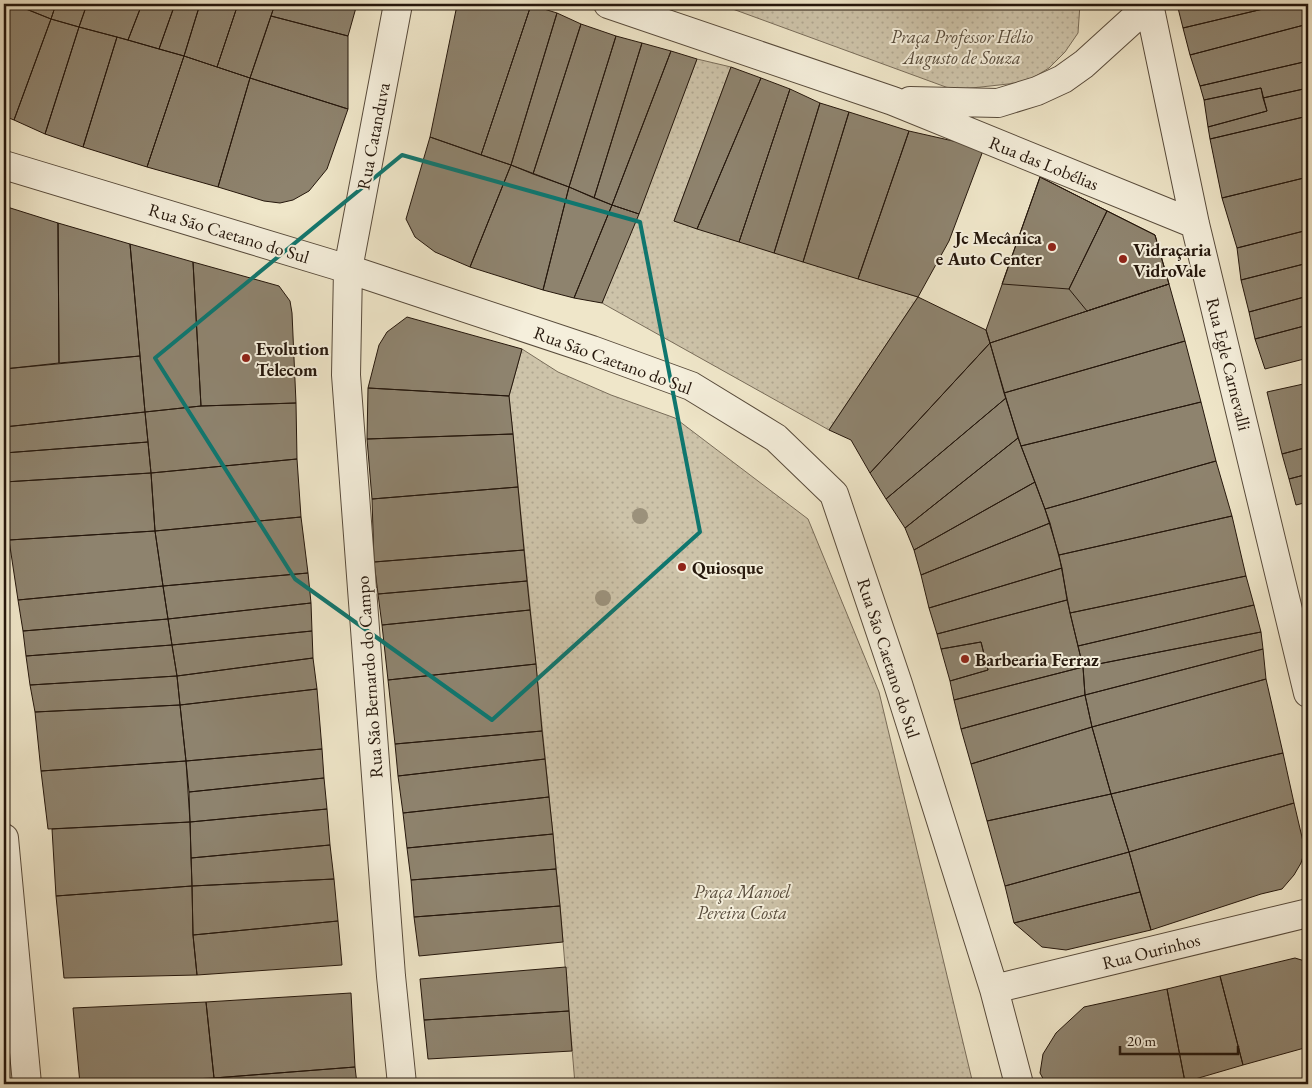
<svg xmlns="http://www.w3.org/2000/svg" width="1312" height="1088" font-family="'EB Garamond',serif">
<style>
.grass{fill:url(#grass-dots);stroke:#796d5a}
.building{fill:#8e836e;stroke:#25170c}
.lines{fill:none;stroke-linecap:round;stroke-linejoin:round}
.minor-casing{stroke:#584b3b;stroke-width:30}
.minor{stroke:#f5efdc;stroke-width:28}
.tree{fill:#9b917b}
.marked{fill:none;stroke:#0f766e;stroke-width:4;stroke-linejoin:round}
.poi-dot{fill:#8f2418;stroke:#f5efdc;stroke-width:2}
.labels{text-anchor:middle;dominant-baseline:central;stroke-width:4;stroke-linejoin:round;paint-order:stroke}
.park-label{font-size:18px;font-style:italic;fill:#574b3b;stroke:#f5efdc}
.street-label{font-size:18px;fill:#25170c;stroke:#f5efdc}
.poi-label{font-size:18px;font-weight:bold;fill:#25170c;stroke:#f5efdc;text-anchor:start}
</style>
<defs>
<pattern id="grass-dots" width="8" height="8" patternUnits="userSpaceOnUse" patternTransform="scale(1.25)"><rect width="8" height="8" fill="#cdc3a9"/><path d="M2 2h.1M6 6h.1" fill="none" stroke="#b0a790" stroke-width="1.8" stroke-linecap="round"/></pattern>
</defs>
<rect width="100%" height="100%" fill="#efe6c9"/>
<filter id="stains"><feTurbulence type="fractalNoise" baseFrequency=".004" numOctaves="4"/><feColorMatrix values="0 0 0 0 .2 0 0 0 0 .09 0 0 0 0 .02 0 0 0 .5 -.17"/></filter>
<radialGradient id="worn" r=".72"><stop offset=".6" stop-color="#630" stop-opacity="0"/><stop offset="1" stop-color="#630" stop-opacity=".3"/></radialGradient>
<path class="grass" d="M719 4H1080L1078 33 1065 52 1049 68 1026 82 954 90Z
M697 59 731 67 674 221 918 297 829 430 602 303Z
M522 349 558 372 611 395 675 418 808 519 879 692 973 1084H575L560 906 509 396Z"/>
<path class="building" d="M4 4H13L51 19 14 120 4 116Z
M25 4H56L51 19 24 8Z
M56 4H87L79 27 51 19Z
M87 4H142L128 40 79 27Z
M142 4H175L159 49 128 40Z
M175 4H200L184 56 159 49Z
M200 4H238L217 67 184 56Z
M238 4H275L250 78 217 67Z
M275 4H357L348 36 271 16Z
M464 4H526L531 5 481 155 430 137 456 10Z
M1177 4H1284L1183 28Z
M1284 4H1308V24L1190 55 1183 28Z
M531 5 557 13 511 165 481 155Z
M557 13 581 24 533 174 511 165Z
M271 16 348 36V109L250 78Z
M51 19 79 27 45 134 14 120Z
M581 24 616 36 569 187 533 174Z
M1308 24V61L1200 86 1190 55Z
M79 27 117 37 83 147 45 134Z
M616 36 642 43 594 198 569 187Z
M117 37 184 56 147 167 83 147Z
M642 43 671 51 612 205 594 198Z
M671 51 697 59 639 214 612 205Z
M184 56 250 78 218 187 147 167Z
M1308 61V88L1263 98 1261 88 1204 100 1200 86Z
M731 67 761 78 697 229 674 221Z
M250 78 348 109 327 169 309 191 293 200 280 203 264 201 218 187Z
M761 78 790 89 739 242 697 229Z
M1261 88 1267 111 1208 127 1204 100Z
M1308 88V116L1210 139 1208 127 1267 111 1263 98Z
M790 89 820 103 774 253 739 242Z
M820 103 849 112 803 262 774 253Z
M849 112 909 131 858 279 803 262Z
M1308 116V177L1222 198 1210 139Z
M909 131 984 148 949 241 918 297 858 279Z
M430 137 511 165 470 267 435 252 415 237 406 219Z
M511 165 569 187 543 290 470 267Z
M1040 177 1155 235 1169 284 990 343 986 330Z
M1040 177 1107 211 1069 289 1002 284Z
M1308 177V230L1237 248 1222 198Z
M569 187 612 205 574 298 543 290Z
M612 205 639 214 602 303 574 298Z
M4 206 58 223 59 363 4 369Z
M1107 211 1155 235 1169 284 1087 311 1069 289Z
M58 223 130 244 140 356 59 363Z
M1308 230V263L1241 280 1237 248Z
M130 244 193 262 201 406 145 412Z
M193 262 279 286 290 301 292 313 296 403 201 406Z
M1308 263V296L1249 312 1241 280Z
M1169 284 1185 341 1004 393 990 343Z
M1308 296V325L1255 339 1249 312Z
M918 297 986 330 990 343 870 473 851 440 829 430Z
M407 317 522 349 509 396 368 388 379 345 387 332Z
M1308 325V358L1265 369 1255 339Z
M1185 341 1201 402 1021 446 1004 393Z
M990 343 1006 398 886 499 870 473Z
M140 356 145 412 4 427V369Z
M1308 383V447L1282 454 1267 392Z
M368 388 509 396 513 434 367 439Z
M1006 398 1018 438 905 528 886 499Z
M1201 402 1216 461 1045 509 1021 446Z
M296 403 297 459 151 473 145 412 201 406Z
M145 412 148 442 4 453V427Z
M513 434 518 487 372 499 367 439Z
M1018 438 1035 482 914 550 905 528Z
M148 442 151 473 4 482V453Z
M1308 447V474L1289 479 1282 454Z
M297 459 301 517 155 531 151 473Z
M1216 461 1232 516 1059 555 1045 509Z
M151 473 155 531 9 540 4 482Z
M1308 474V502L1296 505 1289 479Z
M1035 482 1050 523 921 575 914 550Z
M518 487 524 550 374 562 372 499Z
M1232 516 1246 576 1070 613 1059 555Z
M301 517 308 573 163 586 155 531Z
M1050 523 1062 568 929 608 921 575Z
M155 531 163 586 18 600 9 540Z
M524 550 527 581 378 594 374 562Z
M1062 568 1067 600 937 634 929 608Z
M308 573 311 603 168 619 163 586Z
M1246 576 1254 605 1078 646 1070 613Z
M527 581 530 610 382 625 378 594Z
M163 586 168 619 23 631 18 600Z
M1067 600 1083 667 954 700 950 681 988 670 981 642 941 649 937 634Z
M311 603 312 631 172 645 168 619Z
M1254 605 1261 632 1083 667 1078 646Z
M530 610 536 664 388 680 382 625Z
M168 619 172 645 26 656 23 631Z
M312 631 313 658 177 676 172 645Z
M1261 632 1263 649 1085 695 1083 667Z
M981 642 988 670 950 681 941 649Z
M172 645 177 676 30 685 26 656Z
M1263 649 1266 679 1092 727 1085 695Z
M313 658 317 689 180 705 177 676Z
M536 664 542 731 395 744 388 680Z
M1083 667 1085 695 961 729 954 700Z
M177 676 180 705 35 712 30 685Z
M1266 679 1283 753 1111 794 1092 727Z
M317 689 322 749 186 761 180 705Z
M1085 695 1092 727 971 764 961 729Z
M180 705 186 761 41 771 35 712Z
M1092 727 1111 794 987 821 971 764Z
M542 731 545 759 398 776 395 744Z
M322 749 324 778 189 792 186 761Z
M1283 753 1294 803 1129 852 1111 794Z
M545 759 549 797 403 813 398 776Z
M186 761 190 822 48 829 41 771Z
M324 778 327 809 190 822 189 792Z
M1111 794 1129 852 1005 886 987 821Z
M549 797 553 834 407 848 403 813Z
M1294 803 1305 850 1301 863 1294 875 1282 889 1261 894 1151 930 1129 852Z
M327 809 330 845 191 858 190 822Z
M190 822 192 886 56 896 52 829Z
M553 834 556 869 411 880 407 848Z
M330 845 334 879 192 886 191 858Z
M1129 852 1140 892 1014 923 1005 886Z
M556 869 560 906 414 917 411 880Z
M334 879 338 921 193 935 192 886Z
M192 886 193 935 197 975 64 978 56 896Z
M1140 892 1151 930 1066 950 1042 947 1014 923Z
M560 906 563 942 419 956 414 917Z
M338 921 342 965 197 975 193 935Z
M1295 958 1308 962V1047L1243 1065 1220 976Z
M566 967 569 1011 424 1020 420 979Z
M1220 976 1243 1065 1185 1082 1167 989Z
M1167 989 1185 1082 1175 1084H1046L1040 1073 1043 1054 1056 1033 1084 1007Z
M351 993 355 1067 214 1078 206 1002Z
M206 1002 214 1078 80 1084 73 1008Z
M569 1011 572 1051 428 1059 424 1020Z
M355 1067 357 1084H215L214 1078Z"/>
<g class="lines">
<g class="minor-casing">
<path id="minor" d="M398 4 348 269 346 375 391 976 402 1084
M608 4 893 101 1195 224
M1149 4 1195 224 1308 693
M910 101 998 103 1037 91 1063 79 1084 64 1149 5
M4 165 348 269 592 350 691 386 776 438 834 494 898 684 994 989 1019 1084
M4 838 27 1084
M994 989 1308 913"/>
</g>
<use href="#minor" class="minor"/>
</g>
<g class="tree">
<circle cx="640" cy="516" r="8"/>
<circle cx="603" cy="598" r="8"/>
</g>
<path class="marked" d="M402 155 640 222 700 532 492 720 295 579 155 358Z"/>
<g class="poi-dot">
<circle cx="1052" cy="247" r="5"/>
<circle cx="1123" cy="259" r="5"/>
<circle cx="246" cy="358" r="5"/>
<circle cx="682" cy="567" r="5"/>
<circle cx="965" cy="659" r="5"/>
</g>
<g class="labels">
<g class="park-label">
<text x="962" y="36">Praça Professor Hélio<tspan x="962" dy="21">Augusto de Souza</tspan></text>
<text x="742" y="891">Praça Manoel<tspan x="742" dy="21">Pereira Costa</tspan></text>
</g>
<g class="street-label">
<text transform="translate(373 136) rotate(-79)">Rua Catanduva</text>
<text transform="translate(1044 163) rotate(22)">Rua das Lobélias</text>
<text transform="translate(229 233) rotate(17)">Rua São Caetano do Sul</text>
<text transform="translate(613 360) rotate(20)">Rua São Caetano do Sul</text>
<text transform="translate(1229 364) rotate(76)">Rua Egle Carnevalli</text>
<text transform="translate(889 658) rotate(72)">Rua São Caetano do Sul</text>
<text transform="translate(369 677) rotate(-94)">Rua São Bernardo do Campo</text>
<text transform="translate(1151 951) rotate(-14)">Rua Ourinhos</text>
</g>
<g class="poi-label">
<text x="1042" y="237" text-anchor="end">Jc Mecânica<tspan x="1042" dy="21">e Auto Center</tspan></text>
<text x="1133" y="249">Vidraçaria<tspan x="1133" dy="21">VidroVale</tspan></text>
<text x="256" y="348">Evolution<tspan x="256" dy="21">Telecom</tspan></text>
<text x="692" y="567">Quiosque</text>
<text x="975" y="659">Barbearia Ferraz</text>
</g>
</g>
<rect width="1312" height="1088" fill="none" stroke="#efe6c9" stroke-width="20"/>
<rect x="5" y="5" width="1302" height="1078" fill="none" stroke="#25170c" stroke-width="2.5"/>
<rect x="10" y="10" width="1292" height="1068" fill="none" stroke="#25170c"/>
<path d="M1120 1046v8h118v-8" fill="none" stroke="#25170c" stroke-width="2.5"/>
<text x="1127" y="1046" font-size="15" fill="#25170c" stroke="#f5efdc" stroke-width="4" paint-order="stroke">20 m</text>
<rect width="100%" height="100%" filter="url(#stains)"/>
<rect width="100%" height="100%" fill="url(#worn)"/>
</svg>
